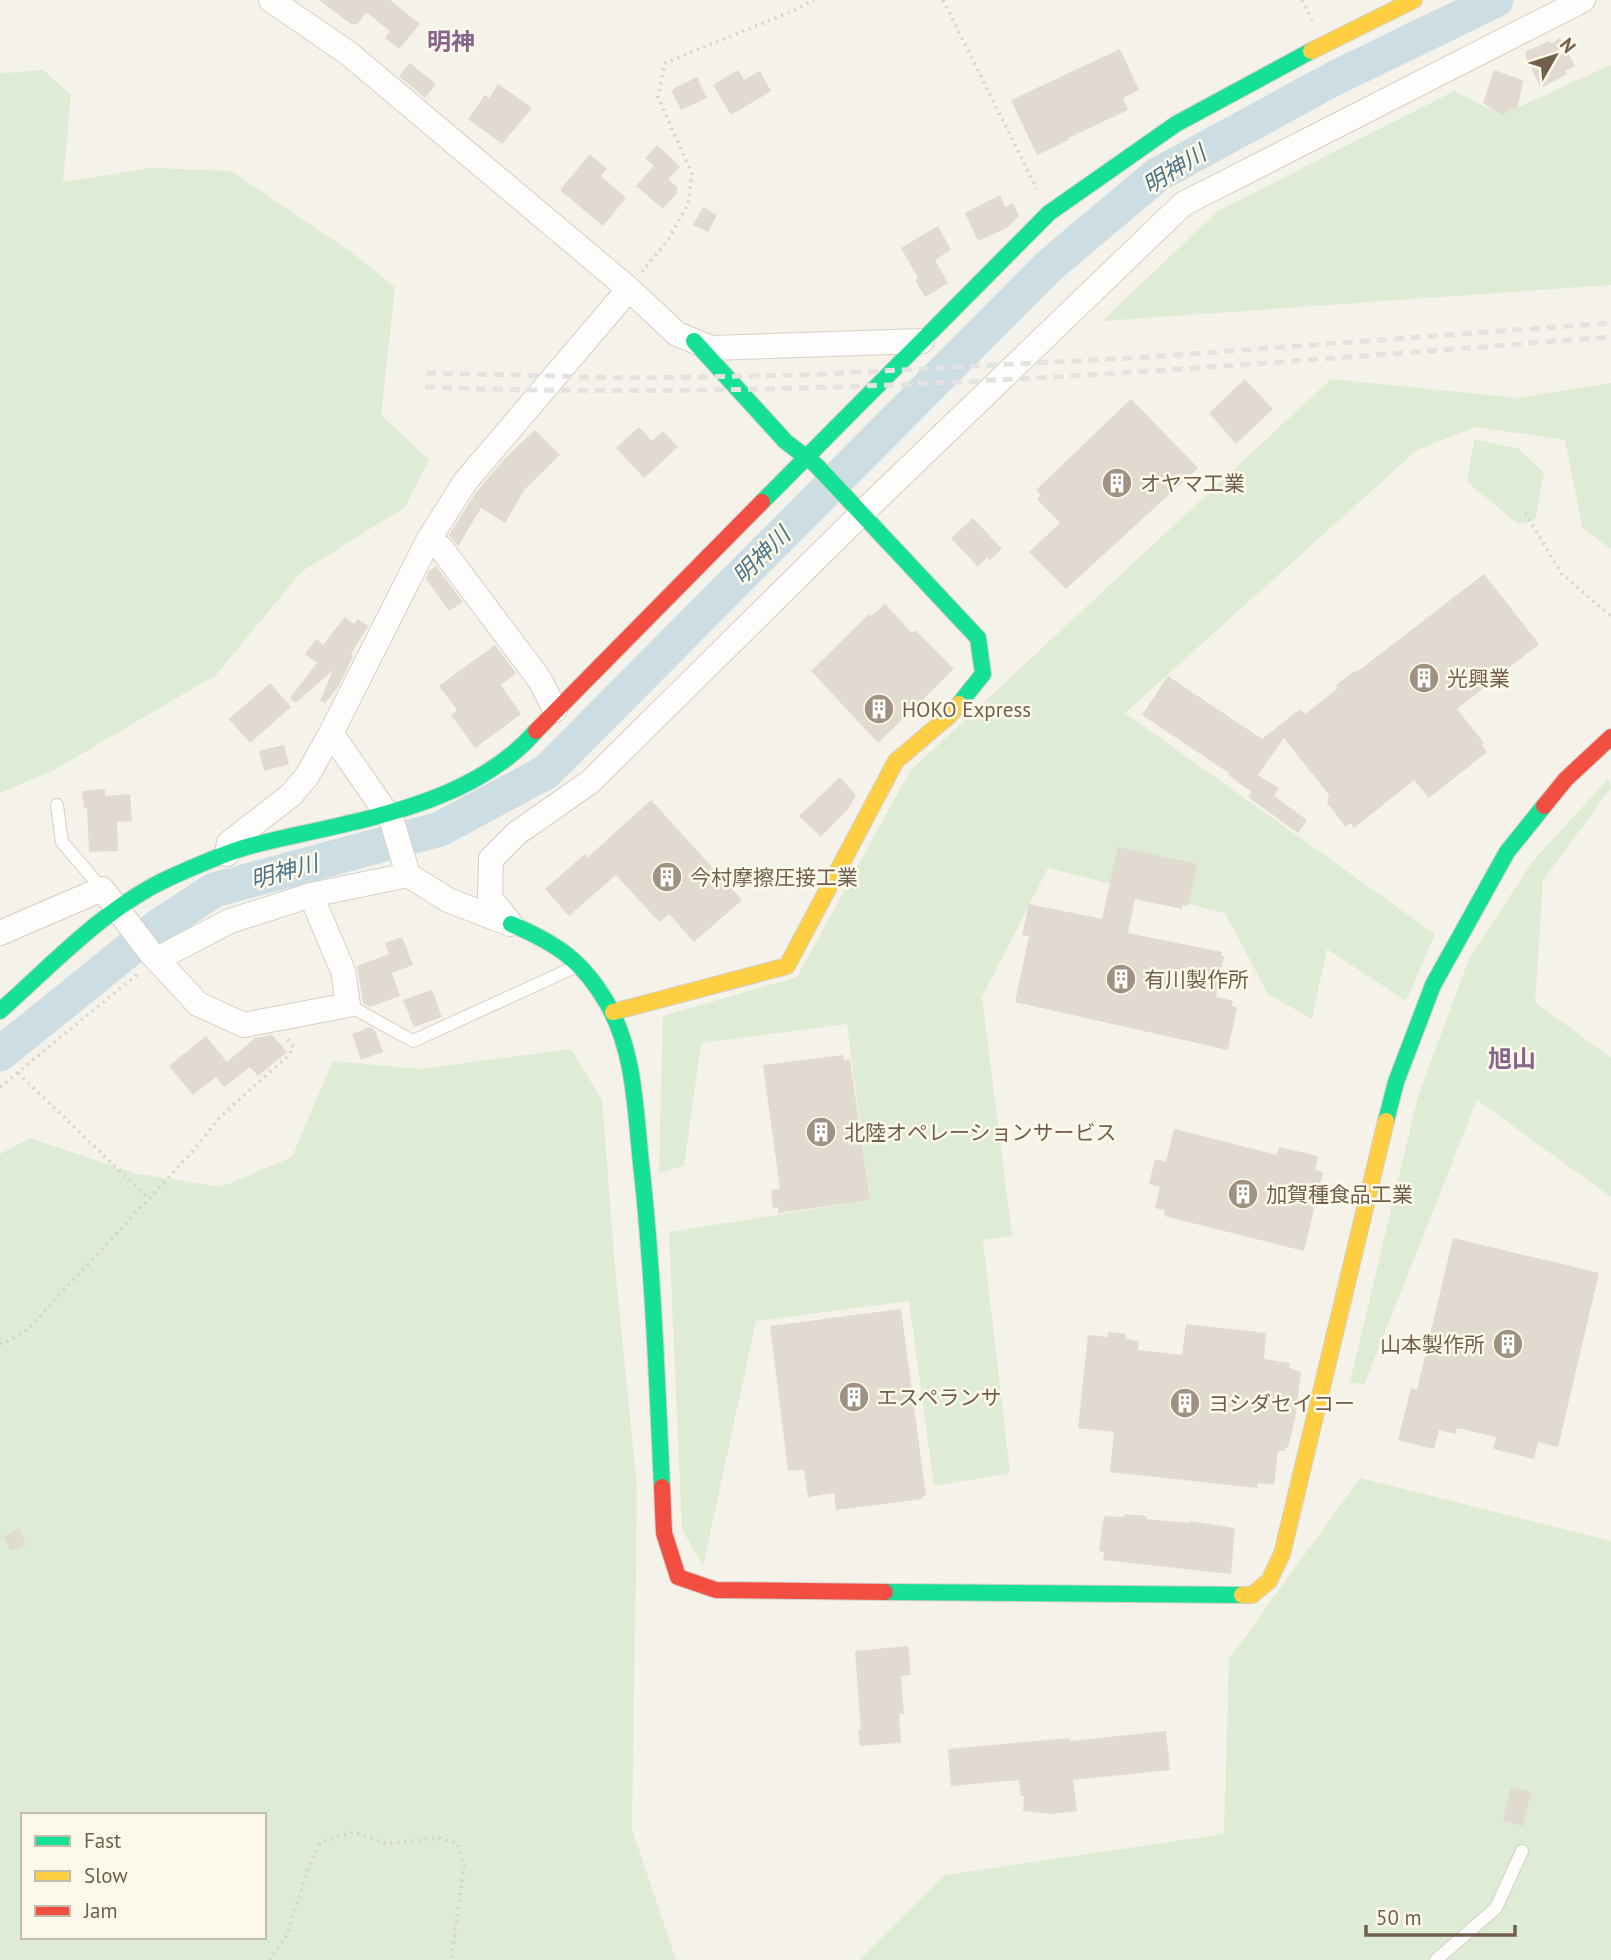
<svg xmlns="http://www.w3.org/2000/svg" width="1611" height="1960" font-family="'PT Sans','Noto Sans JP',sans-serif">
<style>
.green{fill:#deebd5;fill-rule:evenodd}
.lines{fill:none;stroke-linecap:round;stroke-linejoin:round}
.river{stroke:#ccdee4;stroke-width:35}
.building{fill:#e0dad1}
.lane-casing{stroke:#d4cfc8;stroke-width:14}
.street-casing{stroke:#d4cfc8;stroke-width:26}
.fast-casing{stroke:#d4cfc7;stroke-width:18}
.slow-casing{stroke:#d4cfc7;stroke-width:18}
.jam-casing{stroke:#d4cfc7;stroke-width:18}
.path{stroke:#d7d1cb;stroke-width:3.5;stroke-dasharray:2 5;stroke-linecap:butt}
.lane{stroke:#fefdfc;stroke-width:12}
.street{stroke:#fefdfc;stroke-width:24}
.fast{stroke:#16e098;stroke-width:16}
.slow{stroke:#ffcf43;stroke-width:16}
.jam{stroke:#f24e42;stroke-width:16}
.rail{stroke:#e5e2e4;stroke-width:5;stroke-dasharray:10 7;stroke-linecap:butt}
.labels{text-anchor:middle;dominant-baseline:central;stroke-width:5;stroke-linejoin:round;paint-order:stroke}
.poi-label{font-size:21px;fill:#715f4c;stroke:#fdf9ea;text-anchor:start}
.water-label{font-size:23px;font-style:italic;fill:#4c7489;stroke:#fdf9ea}
.quarter-label{font-size:24px;font-weight:bold;fill:#86648c;stroke:#fdf9ea}
</style>
<rect width="100%" height="100%" fill="#f5f2ea"/>
<path class="green" d="M1611 65V285L1102 321 1218 211 1454 91 1501 115Z
M43 70 71 95 63 182 151 168 231 171 352 253 395 287 381 415 429 460 405 507 301 572 216 675 54 770 0 793V73Z
M1331 379 1517 398 1611 383V549L1583 529 1565 440 1475 427 1417 450 1125 713 1435 934 1406 1001 1327 949 1312 1019 1268 994 1225 913 1048 868 982 997 1012 1236 983 1240 1010 1473 934 1486 909 1301 756 1321 703 1566 682 1529 669 1232 870 1200 847 1024 701 1043 684 1166 659 1173 663 1016 797 977 910 771Z
M1474 439 1519 449 1544 473 1535 520 1518 524 1467 482Z
M1608 779 1611 788 1543 880 1535 1002 1611 1058V1197L1477 1100 1364 1385 1350 1382 1418 1096 1469 959 1532 862Z
M571 1049 602 1100 616 1279 637 1489 632 1829 676 1960H0V1154L30 1138 133 1173 221 1187 292 1157 333 1061 420 1069ZM23 1815H264V1937H23Z
M1360 1478 1611 1541V1960H859L945 1875 1224 1834 1229 1659Z"/>
<g class="lines">
<path class="river" d="M0 1054 156 928 214 890 440 829 546 772 1049 266 1157 175 1335 78 1496 0"/>
</g>
<path class="building" d="M319 0H390L420 24 399 49 385 38 390 31 366 12 358 24H351Z
M1560 38 1575 66 1565 71 1567 74 1541 88 1526 58V51L1550 41 1551 44Z
M1120 49 1139 90 1123 98 1128 110 1068 138 1069 140 1037 155 1011 100Z
M410 63 436 84 425 98 399 76Z
M738 70 744 80 760 71 771 91 731 115 713 85Z
M1494 70 1523 80 1518 107 1501 115 1483 103Z
M697 77 707 98 681 110 671 90Z
M498 84 532 108 502 144 468 119 485 95 489 98Z
M657 145 680 167 668 179 677 187V193L663 209 636 186 654 166 645 158Z
M590 154 607 169 601 176 626 198 603 226 560 190Z
M1000 195 1005 207 1013 203 1019 216 1007 228 978 241 965 213Z
M703 207 717 215 708 232 693 225Z
M938 226 951 250 935 260 948 283 925 297 915 280 918 278 901 248Z
M1245 379 1273 409 1236 444 1209 413Z
M1131 399 1198 468 1066 589 1029 552 1060 523 1037 499 1041 495 1036 490Z
M639 427 652 441 663 431 678 447 644 478 616 448Z
M535 430 560 455 525 489 505 523 481 508 458 546 449 535 475 494 504 459Z
M973 518 1002 549 990 560 987 557 978 567 951 538Z
M436 566 463 602 449 611 426 579 429 571Z
M1484 574 1539 644 1457 709 1484 743 1482 745 1487 752 1429 798 1414 780 1354 828 1351 823 1346 827 1327 803 1329 795 1284 738 1258 775 1279 788 1274 796 1307 820 1298 833 1248 797 1252 792 1228 775 1229 773 1142 715 1168 676 1262 739 1300 709 1305 714 1338 688 1336 685 1356 670 1357 672Z
M885 604 912 633 915 630 954 669 878 743 811 671 869 614 871 616Z
M345 617 354 624 358 619 368 626 351 654 353 656 338 687 325 703 320 701 333 670 296 703 290 698 317 663 305 654 316 639 323 645Z
M495 645 516 673 501 685 521 714 475 748 451 715 457 710 439 686Z
M270 683 291 707 250 743 229 719Z
M284 745 289 764 264 771 259 751Z
M840 777 856 795 849 808 821 837 799 816Z
M105 789V796L130 794 132 821 117 822 118 851 89 852 87 808H84L82 791Z
M651 800 742 900 694 942 669 914 659 922 616 875 569 916 545 889 585 854 587 858Z
M1118 847 1197 864 1188 906 1183 905 1182 909 1135 899 1128 933 1222 952 1221 956H1224L1216 997 1233 1001 1232 1006 1237 1007 1228 1050 1015 1002 1029 936 1022 935 1029 904 1102 919Z
M402 937 413 965 392 973 400 996 370 1007 363 1003 357 966 389 954 385 943Z
M432 990 442 1017 414 1027 403 1000Z
M370 1027 375 1030 383 1052 361 1060 352 1034Z
M272 1035 287 1052 258 1076 250 1067 224 1087 216 1077 193 1095 169 1066 206 1036 227 1062 255 1038Z
M843 1055 844 1060 850 1059 870 1200 778 1213V1207L773 1208 771 1190 780 1189 763 1065Z
M1174 1129 1277 1155 1279 1147 1318 1156 1315 1170 1323 1172 1304 1251 1164 1216 1165 1210 1155 1208 1160 1187 1149 1184 1155 1159 1166 1162Z
M1453 1238 1599 1273 1558 1447 1538 1442 1534 1459 1493 1449 1496 1437 1457 1428 1455 1434 1439 1430 1434 1449 1398 1440 1411 1388 1417 1390Z
M901 1309 926 1496H923V1499L836 1510 834 1493 808 1497 804 1470 788 1471 770 1326Z
M1186 1324 1266 1333 1264 1359 1290 1363 1289 1368 1301 1372 1295 1419 1288 1448 1285 1447V1451H1278L1274 1485 1258 1483 1257 1488 1110 1472 1114 1432 1078 1428 1088 1335 1108 1337V1332L1126 1334V1339L1139 1341 1138 1350 1182 1355Z
M1125 1514 1146 1516V1519L1189 1523 1190 1521 1235 1528 1231 1574 1103 1560 1104 1552 1099 1551 1104 1516 1124 1517Z
M19 1529 26 1545 10 1551 4 1536Z
M908 1646 911 1675 901 1676 904 1714H899L901 1743 860 1746 858 1730H861L855 1651Z
M1166 1731 1170 1770 1073 1780 1077 1811 1051 1814 1023 1811 1024 1796H1021L1019 1780 951 1786 948 1749 1070 1738V1741Z
M1511 1787 1531 1792 1523 1826 1503 1821Z"/>
<g class="lines">
<g class="lane-casing">
<path id="lane" d="M57 805 62 842 102 889
M348 1005 413 1041 575 967
M1436 1960 1496 1908 1522 1851"/>
</g>
<g class="street-casing">
<path id="street" d="M271 0 348 53 629 289 677 334 711 348 922 341
M429 539 441 548 540 680 555 710
M227 854 229 843 291 795 307 776 331 733
M510 924 448 900 408 875 392 821 331 733 429 539 465 482 629 289
M511 924 490 898 491 859 517 833 590 782 862 513 1183 204 1583 0
M0 933 102 889 150 952 198 1004 244 1025 348 1005 343 971 311 895
M157 959 230 921 311 895 408 875"/>
</g>
<g class="fast-casing">
<path id="fast" d="M694 341 785 441 816 465 978 638 983 674 959 704
M762 502 1049 213 1176 124 1311 51
M511 924C556 943 582 960 607 1003 635 1052 635 1109 641 1163 653 1271 657 1379 662 1487
M0 1011C53 964 105 907 171 877 196 866 224 853 250 846 346 821 467 810 536 731
M1386 1121 1396 1082 1433 985 1507 852 1544 806
M885 1592 1242 1595"/>
</g>
<g class="slow-casing">
<path id="slow" d="M1311 51 1414 0
M613 1012 787 966 896 761 949 716 959 704
M1242 1595H1252L1269 1581 1282 1554 1386 1121"/>
</g>
<g class="jam-casing">
<path id="jam" d="M536 731 762 502
M1544 806 1566 779 1611 737
M662 1487 664 1533 678 1577 716 1590 885 1592"/>
</g>
<path class="path" d="M943 0 1037 189
M1302 0 1312 20
M642 272 668 240 688 204 692 174 658 97 665 63 795 10 814 0
M1525 513 1562 574 1611 616
M18 1073 149 1199
M0 1087 139 973
M0 1344 12 1339 27 1330 193 1151 220 1117 289 1055 293 1047 286 1037
M269 1960 287 1935 308 1869 321 1842 354 1832 388 1844 439 1838 458 1844 464 1866 451 1960"/>
<use href="#lane" class="lane"/>
<use href="#street" class="street"/>
<use href="#fast" class="fast"/>
<use href="#slow" class="slow"/>
<use href="#jam" class="jam"/>
<path class="rail" d="M426 373 636 378 805 375 1150 357 1611 323
M425 387C821 402 1217 367 1611 337"/>
</g>
<defs>
<g id="building-disc" transform="scale(1.575)"><circle r="9.5" fill="#9f9283" stroke="#fdf9ea"/><path d="M-4-6H4V6H1V3H-1V6H-4ZM-2.5-4.3h1.7v1.8h-1.7ZM.8-4.3h1.7v1.8H.8ZM-2.5-1h1.7V.8h-1.7ZM.8-1h1.7V.8H.8Z" fill="#fff"/></g>
</defs>
<g fill-rule="evenodd">
<use href="#building-disc" x="1117" y="483"/>
<use href="#building-disc" x="1424" y="678"/>
<use href="#building-disc" x="879" y="709"/>
<use href="#building-disc" x="667" y="877"/>
<use href="#building-disc" x="1121" y="979"/>
<use href="#building-disc" x="821" y="1132"/>
<use href="#building-disc" x="1243" y="1194"/>
<use href="#building-disc" x="1508" y="1344"/>
<use href="#building-disc" x="854" y="1397"/>
<use href="#building-disc" x="1185" y="1403"/>
</g>
<g class="labels">
<g class="poi-label">
<text x="1140" y="483">オヤマ工業</text>
<text x="1447" y="678">光興業</text>
<text x="902" y="709">HOKO Express</text>
<text x="690" y="877">今村摩擦圧接工業</text>
<text x="1144" y="979">有川製作所</text>
<text x="844" y="1132">北陸オペレーションサービス</text>
<text x="1266" y="1194">加賀種食品工業</text>
<text x="1485" y="1344" text-anchor="end">山本製作所</text>
<text x="877" y="1397">エスペランサ</text>
<text x="1208" y="1403">ヨシダセイコー</text>
</g>
<g class="water-label">
<text transform="translate(1174 169) rotate(-32)">明神川</text>
<text transform="translate(761 555) rotate(-45)">明神川</text>
<text transform="translate(284 871) rotate(-15)">明神川</text>
</g>
<g class="quarter-label">
<text x="451" y="41">明神</text>
<text x="1512" y="1058">旭山</text>
</g>
</g>
<rect x="21" y="1813" width="245" height="126" fill="#fdf9ea" stroke="#c5bbab" stroke-width="2"/>
<rect x="35" y="1836" width="35" height="10" fill="#16e098" stroke="#c5bbab" stroke-width="2"/>
<text x="84" y="1848" font-size="21" fill="#715f4c">Fast</text>
<rect x="35" y="1871" width="35" height="10" fill="#ffcf43" stroke="#c5bbab" stroke-width="2"/>
<text x="84" y="1883" font-size="21" fill="#715f4c">Slow</text>
<rect x="35" y="1906" width="35" height="10" fill="#f24e42" stroke="#c5bbab" stroke-width="2"/>
<text x="84" y="1918" font-size="21" fill="#715f4c">Jam</text>
<g transform="translate(1555 56) rotate(51)" stroke="#fdf9ea" stroke-width="5" paint-order="stroke">
<path d="M0-5L12 26L0 18L-12 26Z" fill="#715f4c"/>
<text y="-10" font-size="19" font-weight="bold" text-anchor="middle" fill="#715f4c">N</text>
</g>
<path d="M1366 1925v10h149v-10" fill="none" stroke="#715f4c" stroke-width="3.5"/>
<text x="1376" y="1925" font-size="21" fill="#715f4c" stroke="#fdf9ea" stroke-width="5" paint-order="stroke">50 m</text>
</svg>
